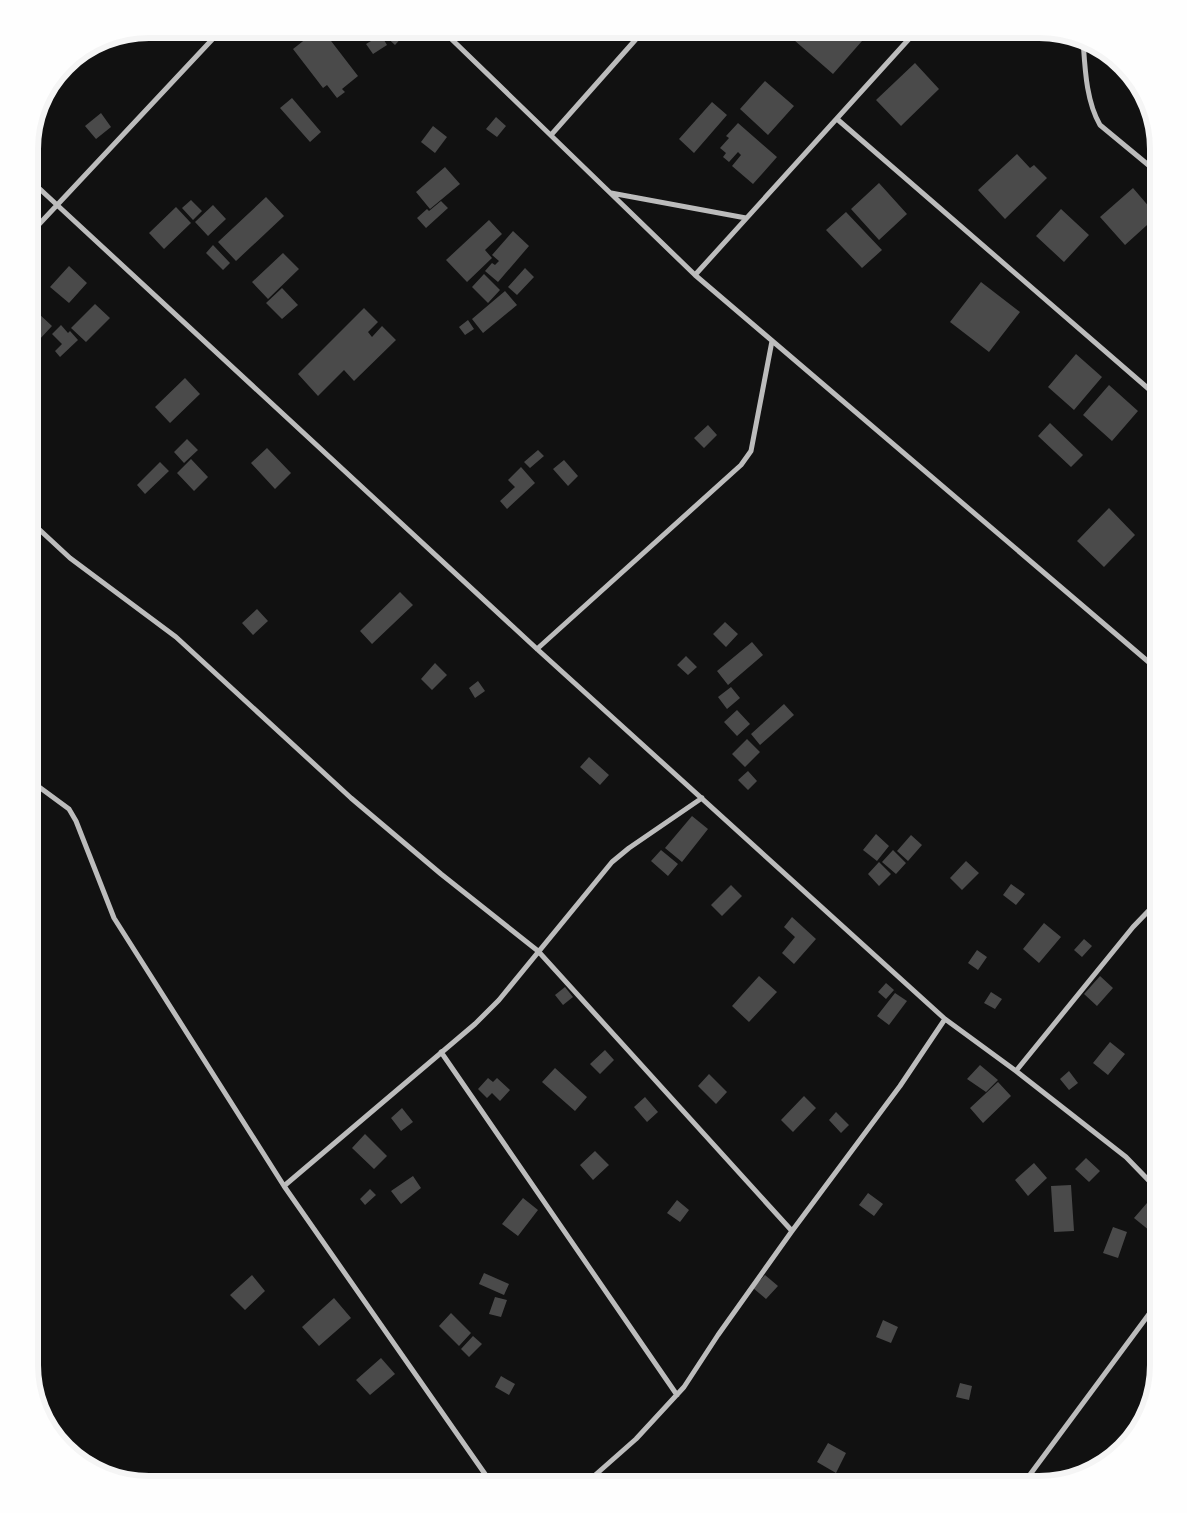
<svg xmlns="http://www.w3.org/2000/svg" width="1187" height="1513" font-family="'Source Sans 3',sans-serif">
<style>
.building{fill:#4a4a4a}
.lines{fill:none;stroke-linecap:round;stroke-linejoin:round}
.minor{stroke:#bcbcbc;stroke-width:5}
.rim{fill:none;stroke:#f5f5f5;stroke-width:6}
</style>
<rect width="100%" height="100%" fill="#111"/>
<path class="building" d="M300 29H335L336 31 328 37 358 76 342 89 345 92 337 98 327 85 323 88 293 49 307 38Z
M384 29H399L405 34 395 45 381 32Z
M805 29H813L827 41 830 37 821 29H848L862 41 833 74 794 40 799 34 804 39 808 35 803 31Z
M858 29H869L864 34Z
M381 35 387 45 373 54 366 44Z
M915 63 939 89 901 126 876 100Z
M765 81 794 106 768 135 740 109Z
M292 98 321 132 310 142 280 108Z
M712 102 727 115 694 153 679 139Z
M101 113 111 127 96 139 85 126Z
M496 117 506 126 497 137 486 129Z
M738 123 777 157 753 184 732 166 741 155 738 152 729 162 723 157 726 153 720 148 729 138 726 136Z
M433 126 447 137 435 153 421 142Z
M1017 154 1030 168 1034 165 1047 178 1005 219 978 190Z
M445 167 460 184 430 209 416 192Z
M879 183 907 214 879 240 851 209Z
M1133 188 1157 216 1125 245 1100 217Z
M266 197 284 216 236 261 218 242Z
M191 200 202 211 193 220 182 208Z
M441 201 448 208 426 228 417 218 427 209 429 211Z
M213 205 226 219 208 236 195 222Z
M176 207 191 223 164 249 149 233Z
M1061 209 1089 235 1064 262 1036 236Z
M846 212 882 250 862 268 826 230Z
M489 220 502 234 485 250 492 258 467 282 446 260Z
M513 231 529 246 498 282 485 271 492 263 495 265 499 261 492 255Z
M213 245 230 263 223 270 206 253Z
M283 253 299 269 268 299 252 282Z
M69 266 87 283 69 303 50 287Z
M525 268 534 277 517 295 508 287Z
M484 274 500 290 488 303 472 287Z
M981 282 1020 312 989 352 950 322Z
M282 288 298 305 282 319 266 303Z
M505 291 517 305 483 333 472 319Z
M95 304 110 318 86 342 71 328Z
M364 308 378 322 368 332 372 337 382 326 396 340 354 381 344 370 318 396 298 374Z
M38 313 52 326 38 341 29 333V323Z
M468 320 474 329 465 335 459 327Z
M61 325 68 333 70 331 78 340 60 357 55 351 62 344 52 334Z
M1076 354 1102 377 1074 410 1048 387Z
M185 378 200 394 170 423 155 407Z
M1109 385 1138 411 1112 441 1083 415Z
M1050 423 1083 455 1071 467 1038 436Z
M708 425 717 435 704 448 694 438Z
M187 439 198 450 184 463 174 452Z
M267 448 291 473 275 489 251 463Z
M538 450 544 456 530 468 524 462Z
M191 459 208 477 194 491 177 473Z
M564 460 578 476 568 486 553 469Z
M160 462 169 471 145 494 137 485Z
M521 467 535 483 507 509 500 501 515 487 508 480Z
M1109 508 1135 535 1104 567 1077 541Z
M400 592 413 605 372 644 360 631Z
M257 609 268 621 253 635 242 623Z
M725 622 738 634 726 647 713 634Z
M752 642 763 655 728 685 717 671Z
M686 656 697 667 688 675 677 665Z
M435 663 447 675 432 690 421 679Z
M478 681 485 691 475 698 469 688Z
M731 687 740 698 727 709 718 697Z
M784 704 794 715 760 745 751 734Z
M737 710 750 724 737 736 724 722Z
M747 739 760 752 745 767 732 754Z
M589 757 609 775 600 785 580 767Z
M748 771 757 781 748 790 738 780Z
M692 816 708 829 682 862 665 848Z
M876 834 889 846 877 861 863 850Z
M911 835 922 845 908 861 897 851Z
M661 850 678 864 668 876 651 861Z
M893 850 906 863 896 874 882 862Z
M966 861 979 873 962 890 950 878Z
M879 862 891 874 879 886 868 874Z
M1011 884 1025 894 1016 905 1003 895Z
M731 885 742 896 722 916 711 905Z
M792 917 816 939 794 964 782 953 795 937 784 927Z
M1044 923 1061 937 1039 963 1023 949Z
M1084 939 1092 946 1082 957 1074 950Z
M977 950 987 957 978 970 968 963Z
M759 976 777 992 749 1022 732 1006Z
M1100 976 1113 988 1097 1006 1084 994Z
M886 983 894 990 886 999 878 992Z
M565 987 573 997 563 1005 555 995Z
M991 992 1002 999 995 1009 984 1003Z
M895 993 907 1001 889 1025 877 1016Z
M1110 1042 1125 1054 1108 1075 1093 1063Z
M605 1050 614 1060 600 1074 590 1064Z
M980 1065 998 1080 986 1092 967 1079Z
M555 1068 587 1097 575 1111 542 1082Z
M1069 1071 1078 1083 1069 1090 1060 1079Z
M709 1074 727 1092 716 1104 698 1086Z
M488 1078 493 1082 497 1078 510 1090 500 1101 492 1093 487 1098 478 1089Z
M998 1082 1011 1096 983 1123 970 1108Z
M804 1096 816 1108 793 1132 781 1120Z
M645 1097 658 1112 647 1122 634 1107Z
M402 1108 413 1122 401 1131 391 1118Z
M836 1112 849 1125 841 1133 829 1120Z
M365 1134 387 1156 374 1169 352 1148Z
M595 1151 609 1165 593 1180 580 1165Z
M1086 1158 1100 1171 1089 1182 1075 1169Z
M1034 1163 1047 1178 1028 1196 1015 1180Z
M413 1176 421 1188 401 1204 391 1191Z
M1071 1185 1074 1231 1054 1232 1051 1186Z
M370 1189 376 1195 365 1205 360 1199Z
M868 1193 883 1204 874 1216 859 1205Z
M523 1198 538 1210 518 1236 502 1224Z
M677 1200 689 1210 680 1222 667 1213Z
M1147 1203 1158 1213V1221L1150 1231 1134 1218Z
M1113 1227 1127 1232 1118 1258 1103 1253Z
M484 1273 509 1284 504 1295 479 1284Z
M252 1275 265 1291 245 1310 230 1295Z
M765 1275 778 1286 766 1299 753 1288Z
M495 1297 507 1300 501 1317 489 1314Z
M334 1298 351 1318 319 1346 302 1327Z
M451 1313 471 1333 459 1346 439 1326Z
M883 1320 898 1327 891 1343 876 1337Z
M473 1336 482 1344 469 1357 461 1349Z
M381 1358 395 1374 370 1395 356 1380Z
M501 1376 515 1384 509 1395 495 1387Z
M960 1383 972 1386 969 1400 956 1397Z
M828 1443 846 1453 836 1473 817 1462Z
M667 1478 675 1484H662Z"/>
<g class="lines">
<path class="minor" d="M441 29 695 275 1158 670
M1083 40C1085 68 1086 101 1100 125L1158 173
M837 119 1158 397
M551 135 645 29
M29 179 537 649 945 1019 1016 1071 1126 1157 1158 1190
M611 193 746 218
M29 235 222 29
M695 275 918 29
M29 520 70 558 176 637 351 798 441 874 538 951 792 1231
M537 649 741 465 751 451 772 341
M29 782 35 784 69 809 76 821 114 918 284 1186 492 1484
M441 1052 677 1395
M1016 1071 1133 927 1158 901
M284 1186 475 1024 499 1000 612 862 629 848 702 798
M585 1484 636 1439 684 1387 718 1335 792 1231 900 1086 945 1019
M1023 1484 1158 1302"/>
</g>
<path d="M0 0H1187V1513H0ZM149 38H1039A111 111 0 0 1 1150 149V1365A111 111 0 0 1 1039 1476H149A111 111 0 0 1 38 1365V149A111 111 0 0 1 149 38Z" fill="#fefefe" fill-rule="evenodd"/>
<path class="rim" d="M149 38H1039A111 111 0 0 1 1150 149V1365A111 111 0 0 1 1039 1476H149A111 111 0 0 1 38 1365V149A111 111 0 0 1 149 38Z"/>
</svg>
